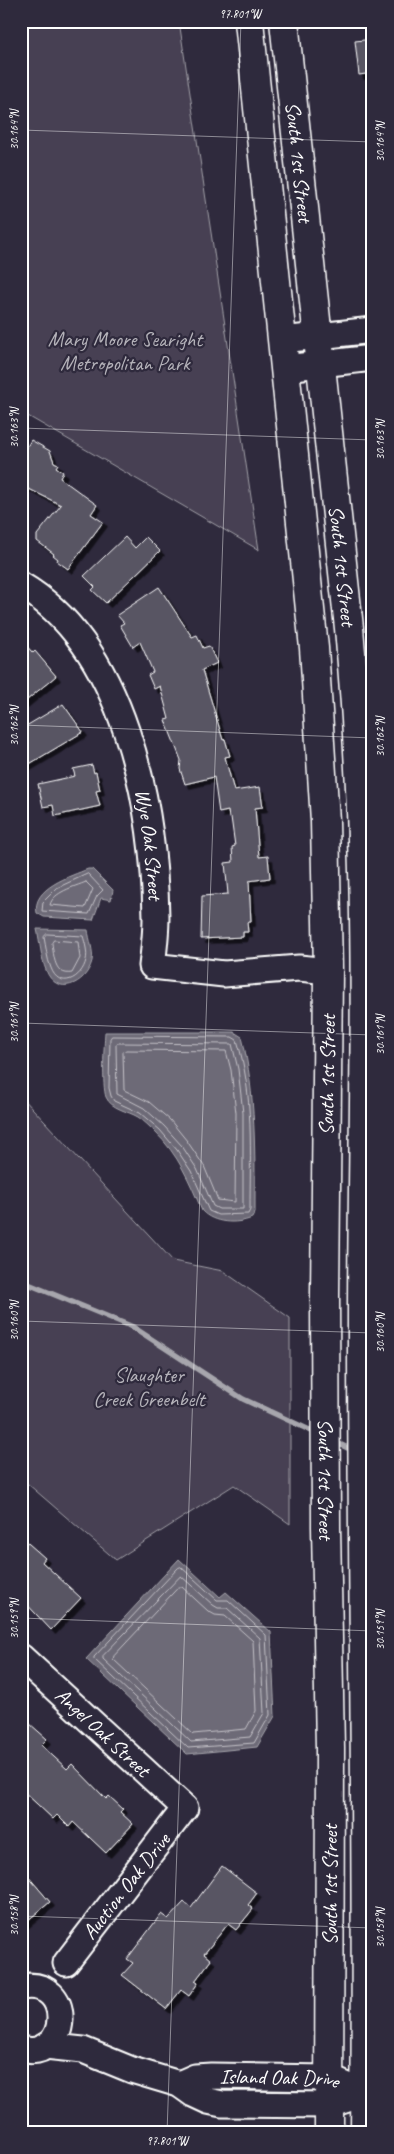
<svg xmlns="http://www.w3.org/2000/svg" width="394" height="2154" font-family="Caveat,sans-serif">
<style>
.green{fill:#464152;stroke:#a2a0a8}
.water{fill:#6d6a77;stroke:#a7a6ad}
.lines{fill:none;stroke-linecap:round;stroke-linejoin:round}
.shore{stroke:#c5c3c9;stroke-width:1}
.stream{stroke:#a7a6ad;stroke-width:5.5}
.building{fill:#595564;stroke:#fff;filter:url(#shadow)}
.minor-casing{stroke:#fff;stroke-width:29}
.major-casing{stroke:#fff;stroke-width:31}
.minor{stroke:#2f2a3d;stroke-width:25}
.major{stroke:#2f2a3d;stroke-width:28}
.ticks{fill:none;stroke:#fff;stroke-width:1;stroke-opacity:0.45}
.labels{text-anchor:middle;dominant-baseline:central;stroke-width:4.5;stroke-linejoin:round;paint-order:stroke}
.street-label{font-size:21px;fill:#fff;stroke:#2f2a3d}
.park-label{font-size:21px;fill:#b5b3ba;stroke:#2f2a3d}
.neatline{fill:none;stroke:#fff;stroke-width:2}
.ticks-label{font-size:12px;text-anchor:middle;fill:#fff}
</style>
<defs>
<filter id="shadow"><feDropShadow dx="4.5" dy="4.5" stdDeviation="0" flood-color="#0009"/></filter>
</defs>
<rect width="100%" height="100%" fill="#2f2a3d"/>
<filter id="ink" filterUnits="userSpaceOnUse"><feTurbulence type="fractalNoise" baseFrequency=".02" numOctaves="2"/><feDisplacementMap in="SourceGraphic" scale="10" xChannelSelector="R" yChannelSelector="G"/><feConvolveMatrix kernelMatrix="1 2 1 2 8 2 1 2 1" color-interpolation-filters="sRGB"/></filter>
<g filter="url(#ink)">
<path class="green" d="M21 21H179L259 550 21 412Z
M21 1096 173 1261 223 1271 290 1318V1524L234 1485 116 1560 21 1478Z"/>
<path class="water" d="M88 869H92L113 890 111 900 101 898 93 920 44 917 37 913C31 888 71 876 88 869Z
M37 929 88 930C89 939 94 952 92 961 86 985 56 997 46 970 41 958 40 942 37 929Z
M105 1032H234L242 1037C256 1095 255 1153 255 1212L252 1218C236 1225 213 1223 202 1211 190 1182 178 1154 155 1132 150 1127 144 1121 138 1117 128 1111 111 1109 106 1097 102 1085 104 1046 105 1032Z
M179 1559 220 1597 226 1592 271 1632 275 1716 257 1747 187 1754 86 1659Z"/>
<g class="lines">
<path class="shore" d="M88 874 103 890 97 896 89 914 42 911 43 902 57 888Z
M86 882 93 889 85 908 50 905C53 892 74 887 86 882Z
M47 934 83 936C85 943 88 953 86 960 82 979 59 990 51 968 47 959 46 947 44 937Z
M54 940 78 942 80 958 72 973C54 976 54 956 52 943Z
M112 1036 232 1037 237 1040C254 1094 250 1154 250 1210L248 1214 218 1215 209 1211 191 1171 177 1150 160 1130 140 1113 114 1101 111 1096 109 1088 110 1039Z
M118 1043 232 1044 238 1069 243 1113V1209H219L213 1206 197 1169 182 1146 164 1126 144 1108 117 1094 116 1045Z
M126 1050 226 1051 231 1070 236 1113 235 1202 218 1200 204 1166 187 1141 170 1120 149 1102 124 1090 123 1053Z
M181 1567 217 1600H228L266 1635 270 1715 254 1743 188 1748 94 1659V1657L178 1568Z
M181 1576 213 1605 218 1608H227L260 1638 264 1713 250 1737 191 1742 103 1659V1656Z
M179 1587H182L208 1611 215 1615 225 1616 253 1641 256 1711 246 1729 193 1734 113 1659 114 1656Z"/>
<path class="stream" d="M21 1281 133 1327 243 1399 318 1434
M333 1441 354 1451"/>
</g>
<path class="building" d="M373 39V73L359 75 355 41Z
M31 440 50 451 54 462 58 464 56 467 63 472 60 478 97 505 91 514 103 522 68 569 57 561 58 559 53 555 54 554 37 541V535L61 505 21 485V457Z
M125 537 135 548 146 537 160 551 106 603 92 590 95 587 84 576Z
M159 587 192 637 197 635 203 648 209 646 217 663 202 670 223 740 225 739 230 756 225 757 234 791 260 787 263 807 255 808 259 857 268 856 270 878 249 881 251 922H247L248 932H243V937L201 939 202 896 228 894 225 863 233 862 232 847 235 846 231 817 229 818 228 811 219 813 214 777 185 784 180 769 181 760 165 720 169 719 160 686 154 689 148 675 153 672 140 642 133 647 120 625 124 623 117 615Z
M21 640 33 653 35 651 56 676 21 705Z
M63 704 83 732 21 769V729Z
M92 765 94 773 96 772 100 790 96 791 100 806 55 816 53 805 43 807 38 784 75 776 73 769Z
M21 1537 45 1558 42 1562 81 1598 51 1630 21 1598Z
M21 1716 47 1739 41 1745 67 1769 72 1764 106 1799 109 1796 123 1809 120 1812 133 1824 106 1853 73 1822 69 1827 57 1815 53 1819 21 1789Z
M222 1866 257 1893 248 1905 253 1909 236 1930 228 1924 204 1954 211 1960 195 1981 198 1983 189 1996 181 1990 166 2009 122 1975 133 1963 127 1959 161 1914 168 1919 184 1902 191 1908Z
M21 1868 50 1902 21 1926Z"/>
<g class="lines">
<g class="minor-casing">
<g id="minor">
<path d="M282 340 373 330"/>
<path d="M285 368 373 358"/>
<path id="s1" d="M21 585C125 646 154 806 156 917 156 933 154 950 152 966L224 974 299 968 328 971"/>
<path id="s2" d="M21 1657 185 1808 66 1963"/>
<path d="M21 1987C76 1977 70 2063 21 2049"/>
<path d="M45 2046 83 2050 132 2070 179 2084 193 2094 208 2101 222 2104 329 2105 366 2093H373"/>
<path id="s3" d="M179 2084 195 2077 211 2076 329 2078 348 2086"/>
</g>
</g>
<g class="major-casing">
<g id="major">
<path id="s4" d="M249 21 314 648 325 821 328 971 325 1297 326 1527 330 1749 329 2133"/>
<path id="s5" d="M284 21 349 628C355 698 360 769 362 839 368 1001 362 1162 362 1323 362 1593 368 1863 365 2133"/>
</g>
</g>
<use href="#minor" class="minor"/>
<use href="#major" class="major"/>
</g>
</g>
<path class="ticks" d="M21 130 373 142M21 428 373 440M21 725 373 738M21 1023 373 1035M21 1321 373 1333M21 1618 373 1631M21 1916 373 1928M167 2133 241 21"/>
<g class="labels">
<g class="street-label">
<text stroke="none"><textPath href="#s5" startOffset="142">South 1st Street</textPath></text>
<text stroke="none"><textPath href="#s5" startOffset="548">South 1st Street</textPath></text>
<text stroke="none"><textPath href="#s1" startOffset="300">Wye Oak Street</textPath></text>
<text transform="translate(327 1075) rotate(-89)">South 1st Street</text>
<text stroke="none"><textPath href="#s4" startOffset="1462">South 1st Street</textPath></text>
<text stroke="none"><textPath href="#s2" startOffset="111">Angel Oak Street</textPath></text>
<text transform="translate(330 1885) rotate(-90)">South 1st Street</text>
<text transform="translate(126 1886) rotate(-52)">Auction Oak Drive</text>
<text stroke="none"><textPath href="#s3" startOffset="102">Island Oak Drive</textPath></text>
</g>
<g class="park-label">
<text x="125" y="339">Mary Moore Searight<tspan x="125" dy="24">Metropolitan Park</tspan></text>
<text x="149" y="1375">Slaughter<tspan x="149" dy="24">Creek Greenbelt</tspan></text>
</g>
</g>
<rect width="394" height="2154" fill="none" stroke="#2f2a3d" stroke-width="55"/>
<rect x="28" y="28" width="338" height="2098" class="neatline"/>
<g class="ticks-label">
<text x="240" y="18">97.801°W</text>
<text transform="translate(14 130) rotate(-90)" y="4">30.164°N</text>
<text transform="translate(380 142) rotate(-90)" y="4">30.164°N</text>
<text transform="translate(14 428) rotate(-90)" y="4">30.163°N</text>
<text transform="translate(380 440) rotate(-90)" y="4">30.163°N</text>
<text transform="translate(14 726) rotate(-90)" y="4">30.162°N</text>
<text transform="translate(380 737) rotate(-90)" y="4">30.162°N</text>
<text transform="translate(14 1023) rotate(-90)" y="4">30.161°N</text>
<text transform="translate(380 1035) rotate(-90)" y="4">30.161°N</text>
<text transform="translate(14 1321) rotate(-90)" y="4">30.160°N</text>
<text transform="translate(380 1333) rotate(-90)" y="4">30.160°N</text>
<text transform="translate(14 1619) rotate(-90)" y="4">30.159°N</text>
<text transform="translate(380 1630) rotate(-90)" y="4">30.159°N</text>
<text transform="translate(14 1916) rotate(-90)" y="4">30.158°N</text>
<text transform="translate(380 1928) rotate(-90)" y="4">30.158°N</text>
<text x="167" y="2145">97.801°W</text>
</g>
</svg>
